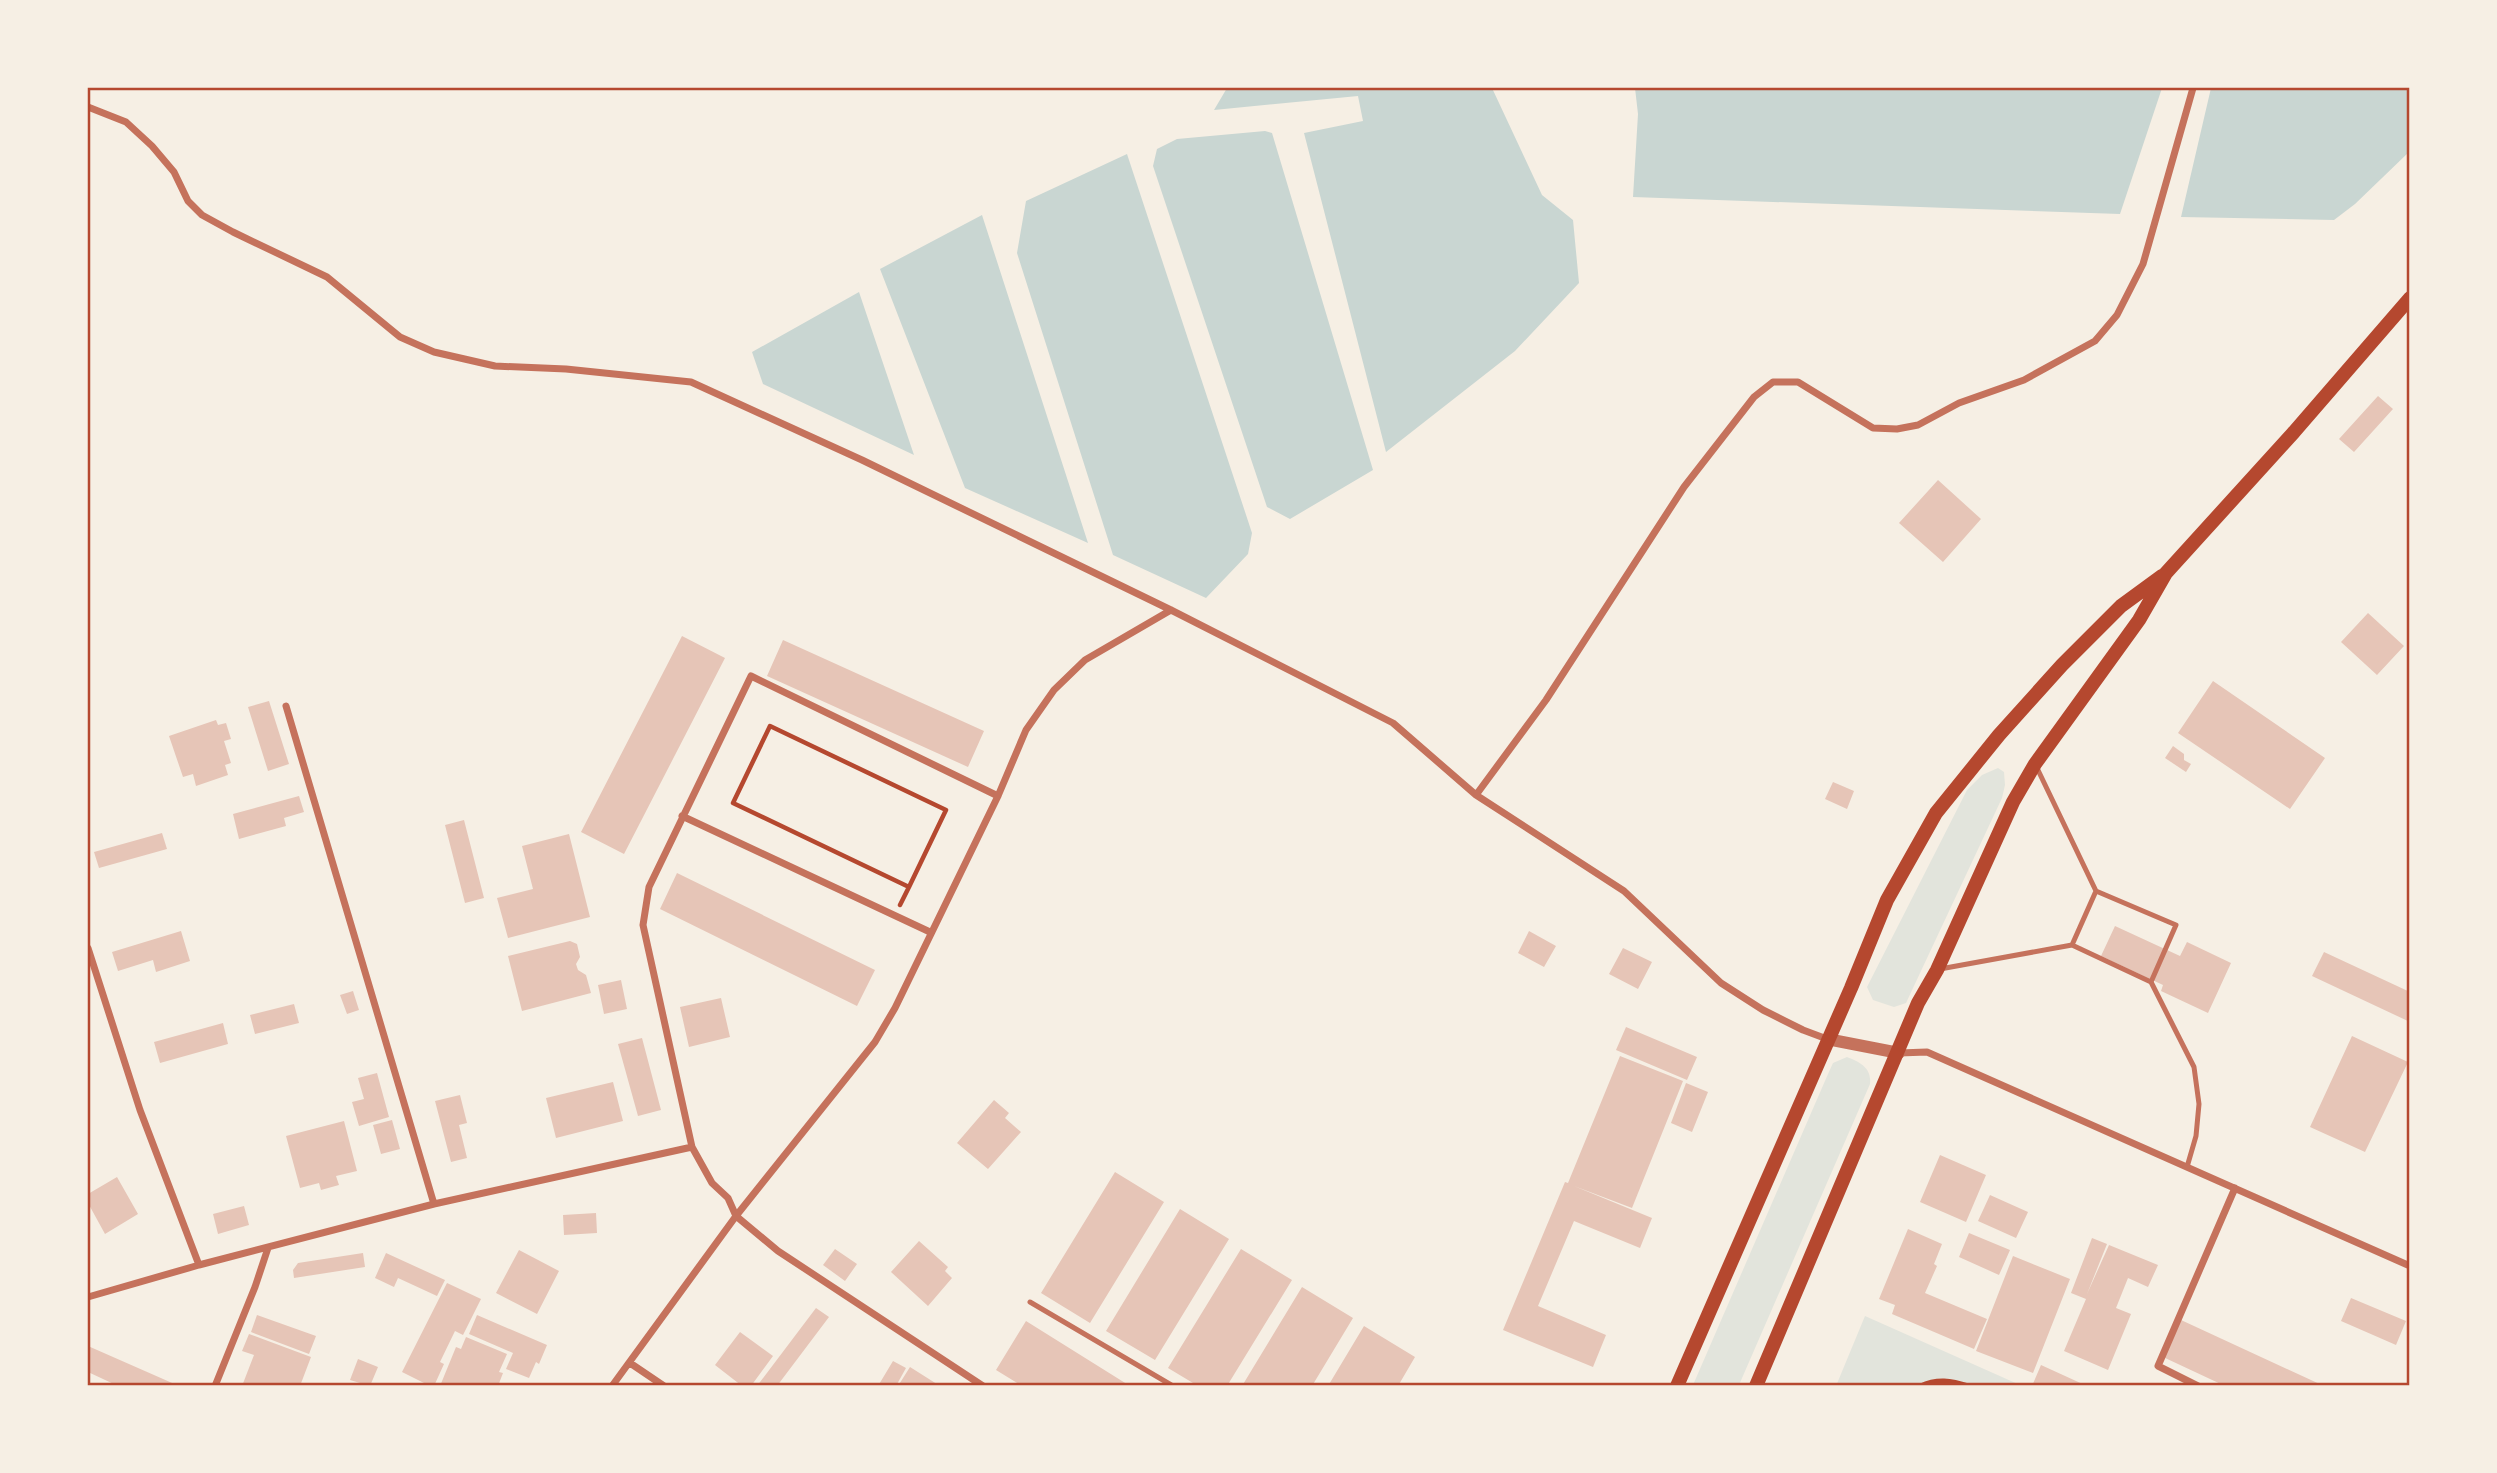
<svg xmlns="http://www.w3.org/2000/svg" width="2497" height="1473" font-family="'Open Sans',sans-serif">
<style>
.green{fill:#e2e4dc}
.water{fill:#c9d6d2}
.building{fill:#e6c5b7}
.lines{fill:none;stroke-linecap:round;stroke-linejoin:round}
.path{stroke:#b5482f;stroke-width:4.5}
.service{stroke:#c5725c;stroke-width:5}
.minor{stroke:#c5725c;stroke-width:7}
.tertiary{stroke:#c5725c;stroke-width:12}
.secondary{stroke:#b5482f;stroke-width:14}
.neatline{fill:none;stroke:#b5482f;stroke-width:2.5}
</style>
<rect width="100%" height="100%" fill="#f6efe4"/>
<path class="green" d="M1998 768 2004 772 2005 785 2002 798 1906 1003 1894 1007 1873 1000 1867 987 1967 790 1982 775Z
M1847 1057C1860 1062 1872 1068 1870 1084L1739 1385H1693L1828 1074 1833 1063Z
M1865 1316 2020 1385 1836 1386Z"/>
<path class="water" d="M1227 88H1492L1542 195 1573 220 1579 283 1515 351 1386 452 1304 133 1363 121 1358 96 1214 110Z
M1635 88H2162L2120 214 1633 197 1638 114Z
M2211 88H2409V152L2355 204 2334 220 2181 217Z
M1265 131 1272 133 1373 470 1290 519 1267 507 1153 166 1157 149 1177 139Z
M1127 154 1252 533 1248 554 1206 598 1113 555 1017 253 1026 201Z
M982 215 1088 543 965 488 880 269Z
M859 292 914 455 763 384 752 352Z"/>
<path class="building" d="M2378 396 2393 409 2354 452 2339 439Z
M1938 480 1981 519 1943 562 1899 523Z
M2368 613 2404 646 2377 675 2341 642Z
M682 636 725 658 624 854 581 832Z
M783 640 984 731 968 767 767 676Z
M2213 681 2325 758 2290 809 2178 733Z
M269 701 289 764 268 771 248 707Z
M216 720 218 725 226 723 231 739 224 741 231 763 225 765 228 775 196 786 193 774 183 777 169 736Z
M2173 746 2184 754V760L2191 764 2186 772 2165 758Z
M1833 782 1854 791 1847 809 1825 799Z
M299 796 304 812 284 818 286 826 239 839 233 814Z
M464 820 484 898 465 903 445 825Z
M162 833 167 849 99 868 94 852Z
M569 834 590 917 508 938 497 898 533 889 522 846Z
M677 873 875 970 857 1006 660 909Z
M2115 926 2180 956 2187 942 2231 963 2208 1013 2161 991 2163 985 2101 956Z
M181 931 190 961 156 972 153 960 118 971 112 952Z
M1529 931 1556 946 1544 967 1518 953Z
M570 941 577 944 580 957 576 964 578 970 586 975 591 993 522 1011 508 956Z
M1623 948 1652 962 1638 989 1609 974Z
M2324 952 2410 992V1022L2312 976Z
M621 980 627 1009 604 1014 598 985Z
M353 991 359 1010 347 1014 340 995Z
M721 998 730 1037 689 1047 680 1007Z
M294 1004 299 1023 255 1034 250 1015Z
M223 1023 228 1044 160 1063 154 1042Z
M1626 1027 1697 1057 1687 1080 1616 1050Z
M2352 1036 2408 1062 2365 1152 2310 1127Z
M642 1038 661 1110 638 1116 618 1044Z
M1620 1056 1683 1081 1632 1208 1574 1186 1652 1218 1640 1248 1574 1221 1538 1306 1606 1335 1593 1367 1503 1330 1565 1182 1568 1183Z
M377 1073 389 1117 359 1126 352 1102 364 1099 358 1078Z
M613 1082 623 1121 556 1138 546 1098Z
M1686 1083 1708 1092 1692 1132 1671 1123Z
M460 1095 467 1123 459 1125 467 1158 451 1162 435 1101Z
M994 1100 1009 1113 1005 1118 1021 1132 988 1169 957 1143Z
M392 1120 400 1149 381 1154 373 1125Z
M344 1121 357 1171 336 1176 339 1185 321 1190 319 1183 300 1188 286 1136Z
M1940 1155 1986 1175 1966 1222 1920 1202Z
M1115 1172 1164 1202 1090 1323 1041 1293Z
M117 1177 138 1214 105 1234 88 1203V1194Z
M1990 1195 2028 1212 2016 1238 1978 1221Z
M244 1206 249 1225 218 1234 213 1214Z
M1180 1209 1229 1239 1155 1360 1106 1331Z
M596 1213 597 1233 564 1235 563 1215Z
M1908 1229 1942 1244 1934 1264 1937 1266 1925 1293 1987 1319 1974 1349 1892 1314 1895 1305 1879 1299Z
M1969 1233 2010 1250 1999 1275 1959 1257Z
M2092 1238 2107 1244 2087 1294 2109 1245 2158 1265 2148 1287 2128 1278 2116 1308 2131 1314 2108 1370 2064 1351 2086 1299 2071 1293Z
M919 1241 948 1267 945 1271 952 1278 928 1306 891 1272Z
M835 1249 857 1264 845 1281 823 1265Z
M1241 1249 1292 1280 1227 1386H1198L1168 1368Z
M519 1250 559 1271 537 1314 496 1293Z
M363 1253 365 1267 294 1278 293 1270 298 1263Z
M386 1253 445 1280 437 1296 398 1278 394 1287 375 1278Z
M2013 1256 2070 1279 2033 1373 1976 1351Z
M447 1283 481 1299 463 1335 455 1331 440 1362 444 1364 434 1386H430L402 1372Z
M1302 1287 1353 1318 1312 1386H1242Z
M2351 1298 2406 1321 2396 1345 2341 1321Z
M816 1308 829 1317 777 1386H757Z
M257 1315 316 1336 309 1354 251 1332Z
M477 1315 547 1345 539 1364 536 1362 529 1378 506 1369 513 1353 469 1334Z
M2181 1320 2324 1386H2225L2163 1357Z
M1026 1321 1130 1386H1022L996 1370Z
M1364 1326 1415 1357 1398 1386H1328Z
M740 1332 773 1356 751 1386H742L715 1365Z
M249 1334 311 1357 300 1386H242L254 1355 242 1351Z
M466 1337 507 1354 499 1372 503 1373 498 1386H440L456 1347 461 1349Z
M88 1346 179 1386H118L88 1372Z
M358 1359 378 1367 370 1386 350 1380Z
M893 1361 906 1368 896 1386H878Z
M2041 1365 2087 1386H2032Z
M910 1367 940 1386H898Z"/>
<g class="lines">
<path class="path" d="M770 726 946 810 909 887 733 803Z
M900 905 909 887
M1920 1386C1937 1378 1951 1380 1969 1386"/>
<path class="service" d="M2096 891 2176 925 2151 982
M2072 945 2151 982 2194 1067 2199 1104 2196 1136 2187 1167
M1940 969 2072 945 2096 891 2037 768
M1030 1302 1173 1386"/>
<path class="minor" d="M88 107 126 122 152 146 174 172 188 201 202 215 233 232 327 277 400 337 434 352 495 366 566 369 691 382 862 460 1171 610 1393 723 1476 795 1624 891 1721 983 1763 1010 1803 1030 1827 1039
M286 706 434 1204
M1476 795 1546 700 1684 487 1754 397 1773 382H1798L1873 428 1897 429 1918 425 1959 403 2024 380 2095 341 2117 315 2143 264 2193 88
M682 816 930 932
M88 948 140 1110 199 1265
M1899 1053 1927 1052 2410 1266
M88 1297 199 1265 434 1204 692 1147
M630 1363 664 1386
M215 1386 255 1287 268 1248
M612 1386 736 1216 875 1042 895 1008 998 796 1026 730 1054 690 1085 660 1171 610
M983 1386 778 1251 736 1216 728 1198 712 1183 692 1147 643 925 649 887 751 676 998 796
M2198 1386 2158 1366 2235 1188"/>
<path class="tertiary" d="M1827 1039 1899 1053"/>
<path class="secondary" d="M1677 1386 1851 988 1887 900 1936 813 1999 735 2062 665 2121 606 2162 576
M1756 1386 1918 1003 1937 970 2013 802 2035 764 2139 620 2166 573 2294 432 2410 298"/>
</g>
<rect width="2497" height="1473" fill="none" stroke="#f6efe4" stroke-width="178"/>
<rect x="89" y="89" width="2319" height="1295" class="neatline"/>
</svg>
